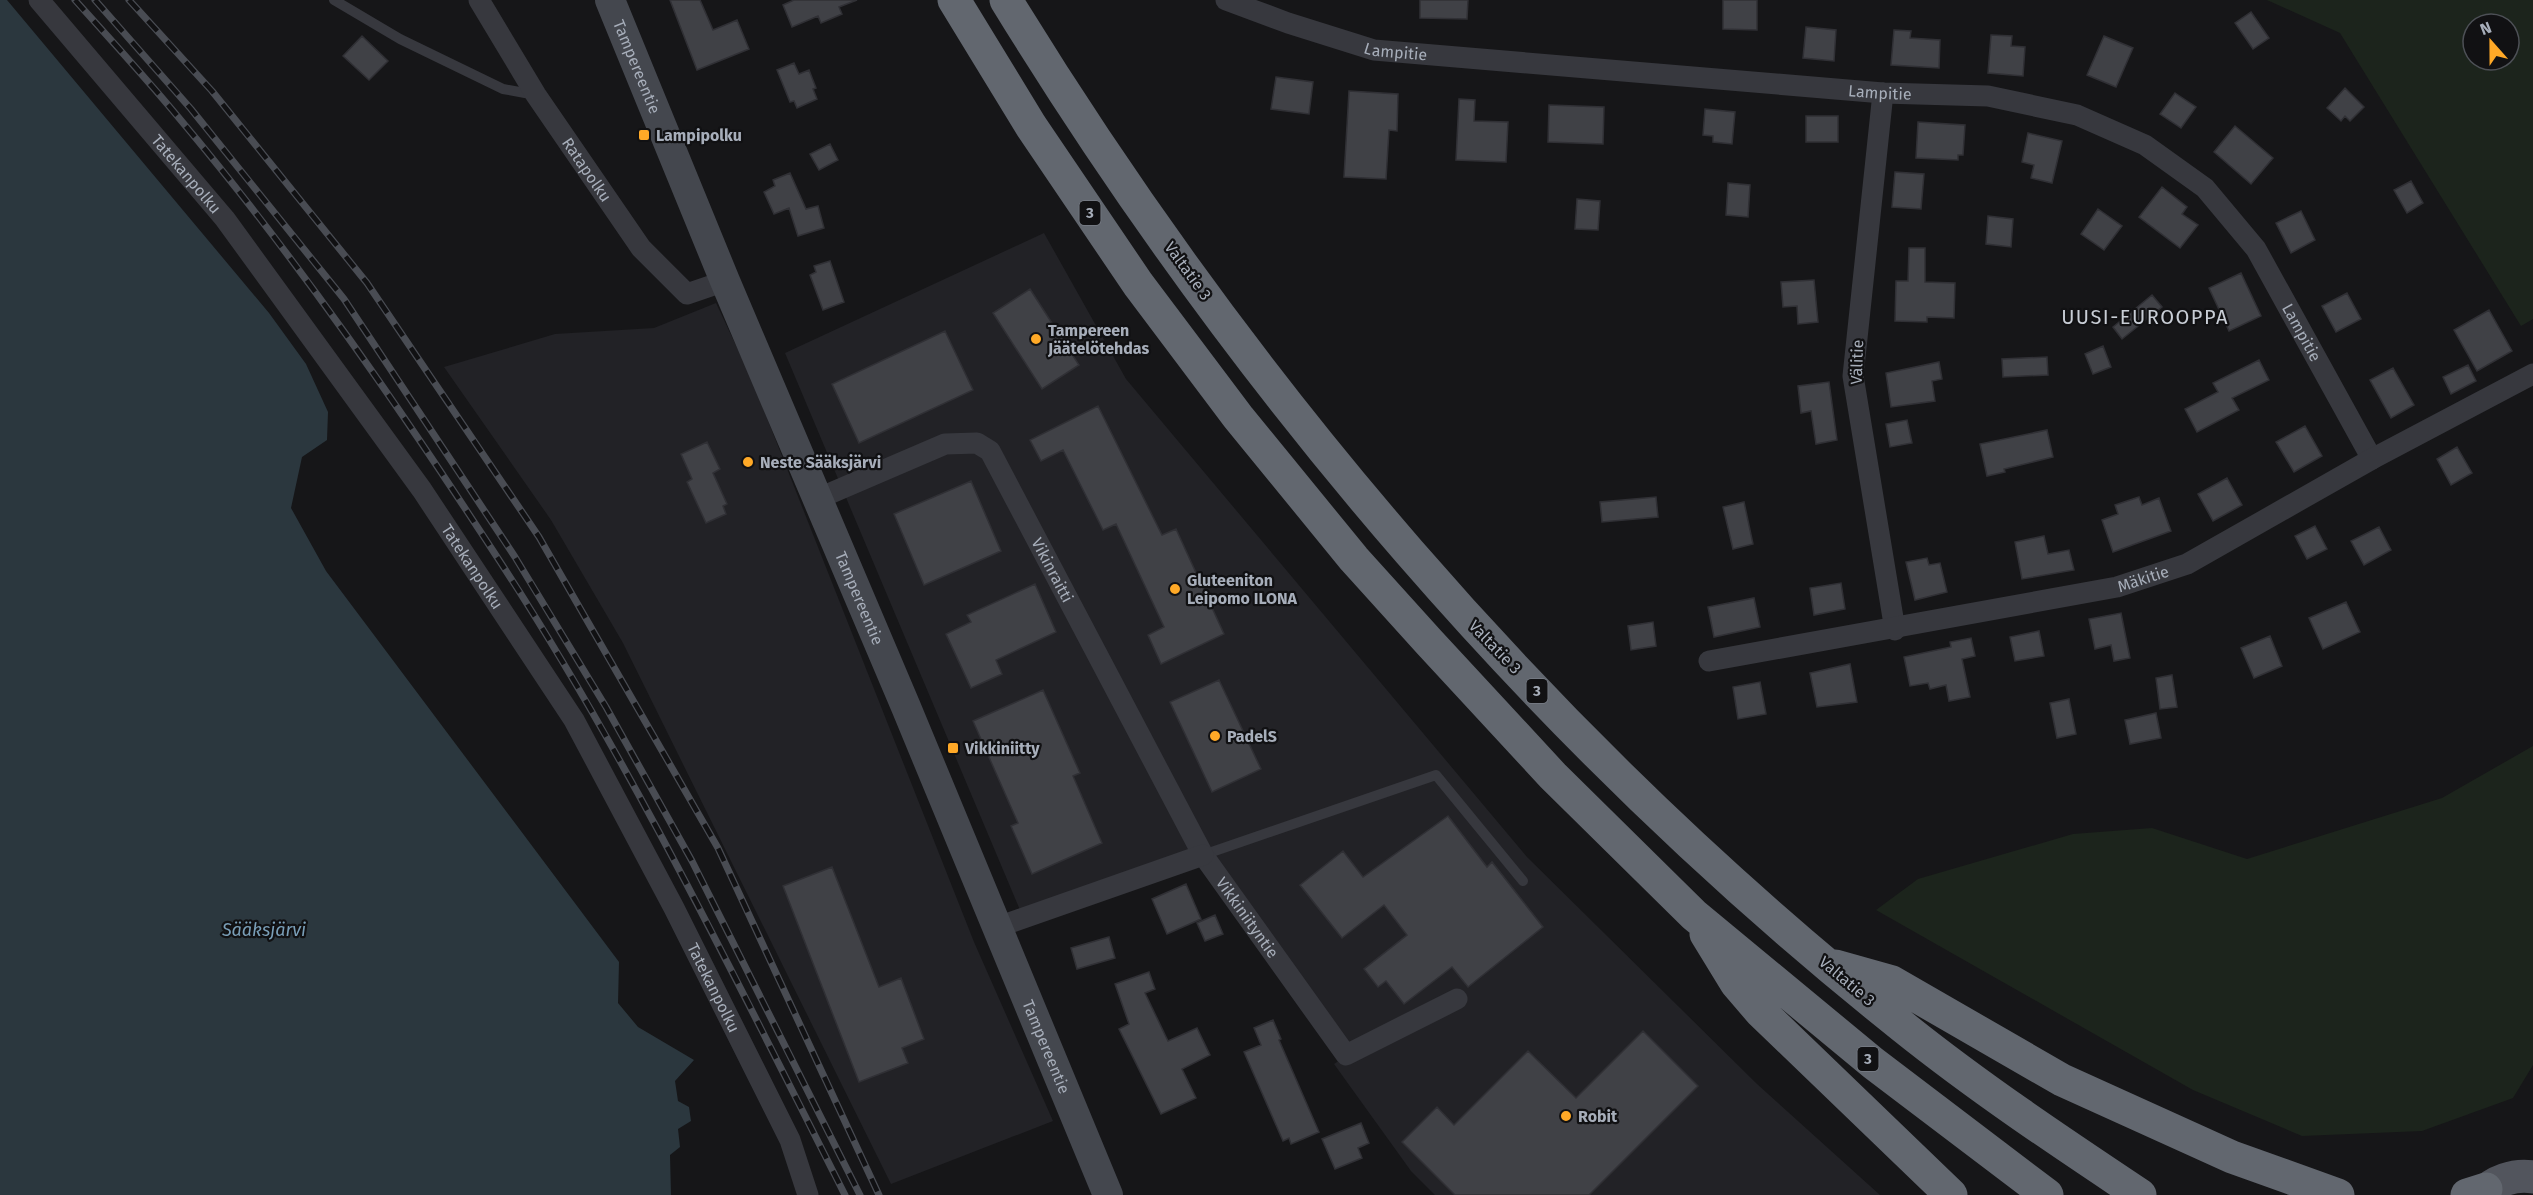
<svg xmlns="http://www.w3.org/2000/svg" width="2533" height="1195" font-family="'Fira Sans',sans-serif">
<style>
.built{fill:#222226}
.green{fill:#1c241c;fill-rule:evenodd}
.water{fill:#2b373e}
.building{fill:#404146;stroke:#303035;stroke-width:1.5}
.lines{fill:none;stroke-linecap:round;stroke-linejoin:round}
.lane{stroke:#37383e;stroke-width:10}
.street{stroke:#37383e;stroke-width:21}
.secondary{stroke:#44474e;stroke-width:30}
.primary{stroke:#52555d;stroke-width:33}
.highway{stroke:#62676f;stroke-width:33}
.rail-casing{stroke:#494c53;stroke-width:7}
.rail{stroke:#111113;stroke-width:4.5;stroke-dasharray:14;stroke-linecap:butt}
.poi-dot{fill:#ffa927;stroke:#111113;stroke-width:2}
.labels{text-anchor:middle;dominant-baseline:central;stroke-width:4.5;stroke-linejoin:round;paint-order:stroke}
.shield{fill:#111113;stroke:#7a7f88;stroke-width:1.5}
.shield-label{font-size:15px;font-weight:bold;fill:#a7aeba}
.street-label{font-size:16px;fill:#a7aeba;stroke:#111113}
.poi-label{font-size:16px;font-weight:bold;fill:#a7aeba;stroke:#111113;text-anchor:start}
.water-label{font-size:18px;font-style:italic;fill:#7a9fb8;stroke:#111113}
.quarter-label{font-size:20px;letter-spacing:1.5px;fill:#c8cdd5;stroke:#111113}
</style>
<rect width="100%" height="100%" fill="#161618"/>
<path class="built" d="M1044 233 1126 379 1527 857 1757 1084 1880 1195H1435L1411 1171 1334 1064 1346 1056 1203 855 1023 917 785 353Z
M716 303 750 375 974 942 1053 1121 891 1184 623 643 551 520 444 367 555 334 654 328Z"/>
<path class="green" d="M2267 0H2533V319L2521 326 2340 33ZM2473 24H2509V60H2473Z
M2533 746V1065L2513 1098 2422 1131 2302 1136 2193 1090 1876 910 1918 879 2073 834 2152 828 2247 859 2442 798Z"/>
<path class="water" d="M0 0H7L269 313 306 364 328 412 327 440 302 457 291 508 326 571 619 962 618 1003 638 1027 694 1060 675 1081 678 1101 689 1107 691 1121 678 1129 680 1147 670 1155 671 1195H0Z"/>
<path class="building" d="M670 0H700L713 30 737 20 749 49 697 70Z
M794 0H857L839 7 842 14 821 23 818 16 792 27 783 5Z
M1420 0H1468L1467 19 1420 18Z
M1723 0H1757V30L1723 29Z
M2251 12 2269 38 2253 49 2235 23Z
M1806 27 1836 30 1834 61 1803 58Z
M1894 30 1911 31 1910 38 1940 40 1939 68 1891 65Z
M1991 35 2012 36 2011 46 2025 47 2023 76 1988 73Z
M362 36 388 61 369 80 343 56Z
M2104 36 2133 48 2116 87 2087 75Z
M794 63 799 74 809 70 816 88 813 89 817 99 797 108 794 101 790 102 777 70Z
M1276 77 1313 82 1309 114 1271 109Z
M2345 88 2364 107 2350 121 2345 116 2341 121 2327 108Z
M1349 91 1398 94 1397 131 1389 130 1386 179 1344 177Z
M2175 93 2196 107 2181 128 2160 114Z
M1459 99 1475 100 1474 121 1508 122 1506 162 1456 160Z
M1549 105 1604 107 1603 144 1548 142Z
M1705 109 1735 112 1732 144 1713 142V136L1703 135Z
M1806 116H1838V142H1806Z
M1918 122 1965 125 1963 155H1958V160L1916 158Z
M2235 126 2273 158 2251 184 2214 152Z
M2028 133 2062 141 2052 183 2031 178 2034 165 2022 162Z
M830 144 838 160 819 170 810 154Z
M1895 172 1924 174 1921 209 1892 207Z
M790 173 806 209 818 206 824 228 798 236 789 208 774 214 764 192 775 186 773 180Z
M2411 181 2423 203 2407 213 2394 190Z
M1728 183 1750 185 1748 217 1726 215Z
M2162 187 2187 207 2182 214 2198 225 2180 248 2139 217Z
M1577 199 1600 201 1598 230 1575 229Z
M2098 209 2122 226 2104 250 2081 234Z
M2301 211 2315 240 2291 253 2276 223Z
M1988 216 2013 219 2011 247 1986 244Z
M1909 248H1925V282L1955 283 1954 318 1927 317V322L1895 321 1896 281H1908Z
M830 261 844 302 823 310 810 275 816 272 814 266Z
M2241 273 2261 316 2229 331 2209 288Z
M1814 280 1818 322 1798 324 1797 306 1783 307 1781 282Z
M1030 289 1079 365 1042 389 993 313Z
M2347 293 2361 319 2336 332 2322 306Z
M2152 295 2162 307 2122 339 2113 327Z
M2489 310 2512 351 2477 371 2454 330Z
M945 331 973 390 859 443 832 384Z
M2103 346 2111 367 2093 374 2085 354Z
M2047 357 2048 375 2003 377 2002 359Z
M2259 360 2269 380 2232 398 2239 410 2197 432 2185 409 2218 392 2213 383Z
M1939 362 1942 379 1932 381 1935 401 1891 407 1886 373Z
M2468 365 2476 381 2451 394 2443 377Z
M2393 368 2414 405 2391 418 2370 380Z
M1829 382 1837 440 1816 444 1811 411 1801 413 1798 386Z
M1098 406 1162 535 1176 529 1224 634 1161 664 1148 635 1164 627 1116 524 1103 530 1063 450 1041 461 1030 440Z
M1907 420 1912 443 1890 447 1886 424Z
M2305 426 2322 456 2294 472 2276 442Z
M2047 430 2053 457 2004 469 2005 472 1987 476 1980 444Z
M707 442 720 469 713 473 727 504 723 506 726 514 706 523 687 482 692 479 681 454Z
M2457 447 2472 473 2451 485 2437 459Z
M2227 478 2242 505 2213 521 2198 494Z
M971 481 1001 551 924 585 894 514Z
M1656 497 1658 517 1602 522 1600 502Z
M2139 497 2142 505 2159 498 2171 531 2113 552 2102 520 2118 514 2115 505Z
M1744 502 1753 544 1733 549 1723 507Z
M2315 526 2327 549 2307 559 2295 536Z
M2379 527 2391 550 2364 565 2351 541Z
M2044 536 2048 554 2069 550 2074 570 2022 579 2015 542Z
M1927 558 1929 565 1940 563 1947 592 1915 600 1906 562Z
M1841 583 1845 609 1814 615 1810 588Z
M1035 584 1056 632 996 660 1002 674 971 688 946 634 971 622 967 615Z
M1754 598 1760 627 1714 637 1708 607Z
M2346 602 2360 632 2323 649 2309 618Z
M2121 613 2130 658 2114 661 2111 645 2095 649 2089 619Z
M1653 622 1656 646 1631 650 1628 626Z
M2039 631 2044 656 2015 661 2010 637Z
M2270 636 2282 666 2254 678 2241 648Z
M1971 638 1975 656 1962 659 1970 697 1949 701 1946 685 1930 689 1928 683 1910 686 1904 657 1951 647 1950 642Z
M1850 664 1857 702 1817 707 1810 673Z
M2172 675 2177 707 2160 709 2156 678Z
M1219 680 1261 769 1212 792 1170 702Z
M1760 682 1766 714 1738 719 1733 687Z
M1043 690 1080 773 1073 776 1102 843 1032 874 1011 826 1018 823 973 721Z
M2069 699 2076 734 2057 738 2050 703Z
M2156 713 2161 738 2130 744 2125 720Z
M1448 816 1487 867 1492 862 1543 927 1468 987 1452 967 1404 1004 1386 981 1378 987 1364 969 1407 935 1384 905 1342 938 1300 885 1343 851 1363 877Z
M832 867 879 987 901 978 924 1039 902 1048 908 1063 859 1082 783 886Z
M1186 884 1201 919 1167 934 1152 899Z
M1215 915 1223 934 1205 941 1197 923Z
M1109 937 1115 958 1077 969 1071 948Z
M1149 972 1155 989 1145 993 1168 1041 1197 1028 1210 1055 1182 1069 1196 1098 1161 1114 1119 1029 1129 1024 1115 984Z
M1273 1020 1281 1039 1279 1040 1319 1132 1291 1144 1289 1138 1283 1141 1244 1052 1261 1045 1254 1028Z
M1643 1031 1698 1086 1589 1195H1455L1402 1142 1437 1107 1454 1125 1528 1051 1576 1098Z
M1361 1123 1369 1143 1358 1148 1362 1158 1335 1169 1322 1139Z"/>
<g class="lines">
<path class="lane" d="M334 0 400 39 503 89 536 95
M1203 855 1436 775 1523 881"/>
<g class="street">
<path id="s1" d="M39 0 225 219 422 490 574 720 674 908 790 1140 808 1195"/>
<path id="s2" d="M479 0 536 95 641 248 687 294 725 281"/>
<path id="s3" d="M1226 0 1288 23 1374 50 1883 93 1988 96 2077 115 2145 145 2205 188 2256 249 2372 459"/>
<path d="M1883 93 1853 376 1895 630"/>
<path id="s4" d="M817 499 945 444 977 443 990 451 1203 855 1346 1055 1457 999"/>
<path id="s5" d="M1709 661 2117 587 2187 564 2372 459 2533 374"/>
<path d="M998 927 1203 855"/>
</g>
<path class="secondary" id="s6" d="M610 0 725 281 906 707 1108 1195"/>
<path class="primary" d="M2481 1195C2494 1181 2514 1174 2533 1177"/>
<path class="highway" d="M954 0 1031 126 1138 284 1238 417 1354 559 1429 642 1553 776 1694 915 1873 1063 2047 1195
M1006 0C1244 388 1545 742 1902 1026 1978 1087 2059 1141 2140 1195
M1706 934 1736 983 1760 1011 1951 1195
M1835 966 1892 982 2062 1080 2232 1157 2338 1195
M2467 1195 2486 1189"/>
<g class="rail-casing">
<path id="rail" d="M75 0C110 39 146 78 179 118 296 257 400 408 499 560 631 762 736 980 845 1195
M95 0 191 109 344 299 515 557 606 707 692 861 860 1195
M129 0 212 91 367 283 539 537 718 848 879 1195"/>
</g>
<use href="#rail" class="rail"/>
</g>
<g class="poi-dot">
<rect x="638" y="129" width="12" height="12" rx="3"/>
<circle cx="1036" cy="339" r="6"/>
<circle cx="748" cy="462" r="6"/>
<circle cx="1175" cy="589" r="6"/>
<circle cx="1215" cy="736" r="6"/>
<rect x="947" y="742" width="12" height="12" rx="3"/>
<circle cx="1566" cy="1116" r="6"/>
</g>
<g class="labels">
<g class="shield">
<rect x="1079.5" y="201" width="21" height="24" rx="4.5"/>
<rect x="1526.5" y="679" width="21" height="24" rx="4.5"/>
<rect x="1857.5" y="1047" width="21" height="24" rx="4.5"/>
</g>
<g class="shield-label">
<text x="1090" y="213">3</text>
<text x="1537" y="691">3</text>
<text x="1868" y="1059">3</text>
</g>
<g class="street-label">
<text stroke="none"><textPath href="#s3" startOffset="178">Lampitie</textPath></text>
<text stroke="none"><textPath href="#s6" startOffset="72">Tampereentie</textPath></text>
<text stroke="none"><textPath href="#s3" startOffset="664">Lampitie</textPath></text>
<text stroke="none"><textPath href="#s2" startOffset="201">Ratapolku</textPath></text>
<text stroke="none"><textPath href="#s1" startOffset="228">Tatekanpolku</textPath></text>
<text transform="translate(1188 271) rotate(54)">Valtatie 3</text>
<text stroke="none"><textPath href="#s3" startOffset="1186">Lampitie</textPath></text>
<text transform="translate(1857 362) rotate(-88)">Välitie</text>
<text stroke="none"><textPath href="#s1" startOffset="714">Tatekanpolku</textPath></text>
<text stroke="none"><textPath href="#s4" startOffset="321">Vikinraitti</textPath></text>
<text stroke="none"><textPath href="#s5" startOffset="442">Mäkitie</textPath></text>
<text stroke="none"><textPath href="#s6" startOffset="648">Tampereentie</textPath></text>
<text transform="translate(1495 647) rotate(46)">Valtatie 3</text>
<text stroke="none"><textPath href="#s4" startOffset="720">Vikkiniityntie</textPath></text>
<text transform="translate(1847 981) rotate(40)">Valtatie 3</text>
<text stroke="none"><textPath href="#s1" startOffset="1200">Tatekanpolku</textPath></text>
<text stroke="none"><textPath href="#s6" startOffset="1134">Tampereentie</textPath></text>
</g>
<g class="poi-label">
<text x="656" y="135">Lampipolku</text>
<text x="1048" y="330">Tampereen<tspan x="1048" dy="18">Jäätelötehdas</tspan></text>
<text x="760" y="462">Neste Sääksjärvi</text>
<text x="1187" y="580">Gluteeniton<tspan x="1187" dy="18">Leipomo ILONA</tspan></text>
<text x="1227" y="736">PadelS</text>
<text x="965" y="748">Vikkiniitty</text>
<text x="1578" y="1116">Robit</text>
</g>
<g class="water-label">
<text x="264" y="930">Sääksjärvi</text>
</g>
<g class="quarter-label">
<text x="2145" y="317">UUSI-EUROOPPA</text>
</g>
</g>
<g transform="translate(2491 42) rotate(339)"><circle r="28" fill="#111113" stroke="#4d5056" stroke-width="1.5"/>
<path d="M0-4.5L10 22L0 15L-10 22Z" fill="#ffa927"/>
<text y="-9" font-size="16" font-weight="bold" text-anchor="middle" fill="#a7aeba">N</text>
</g>
</svg>
